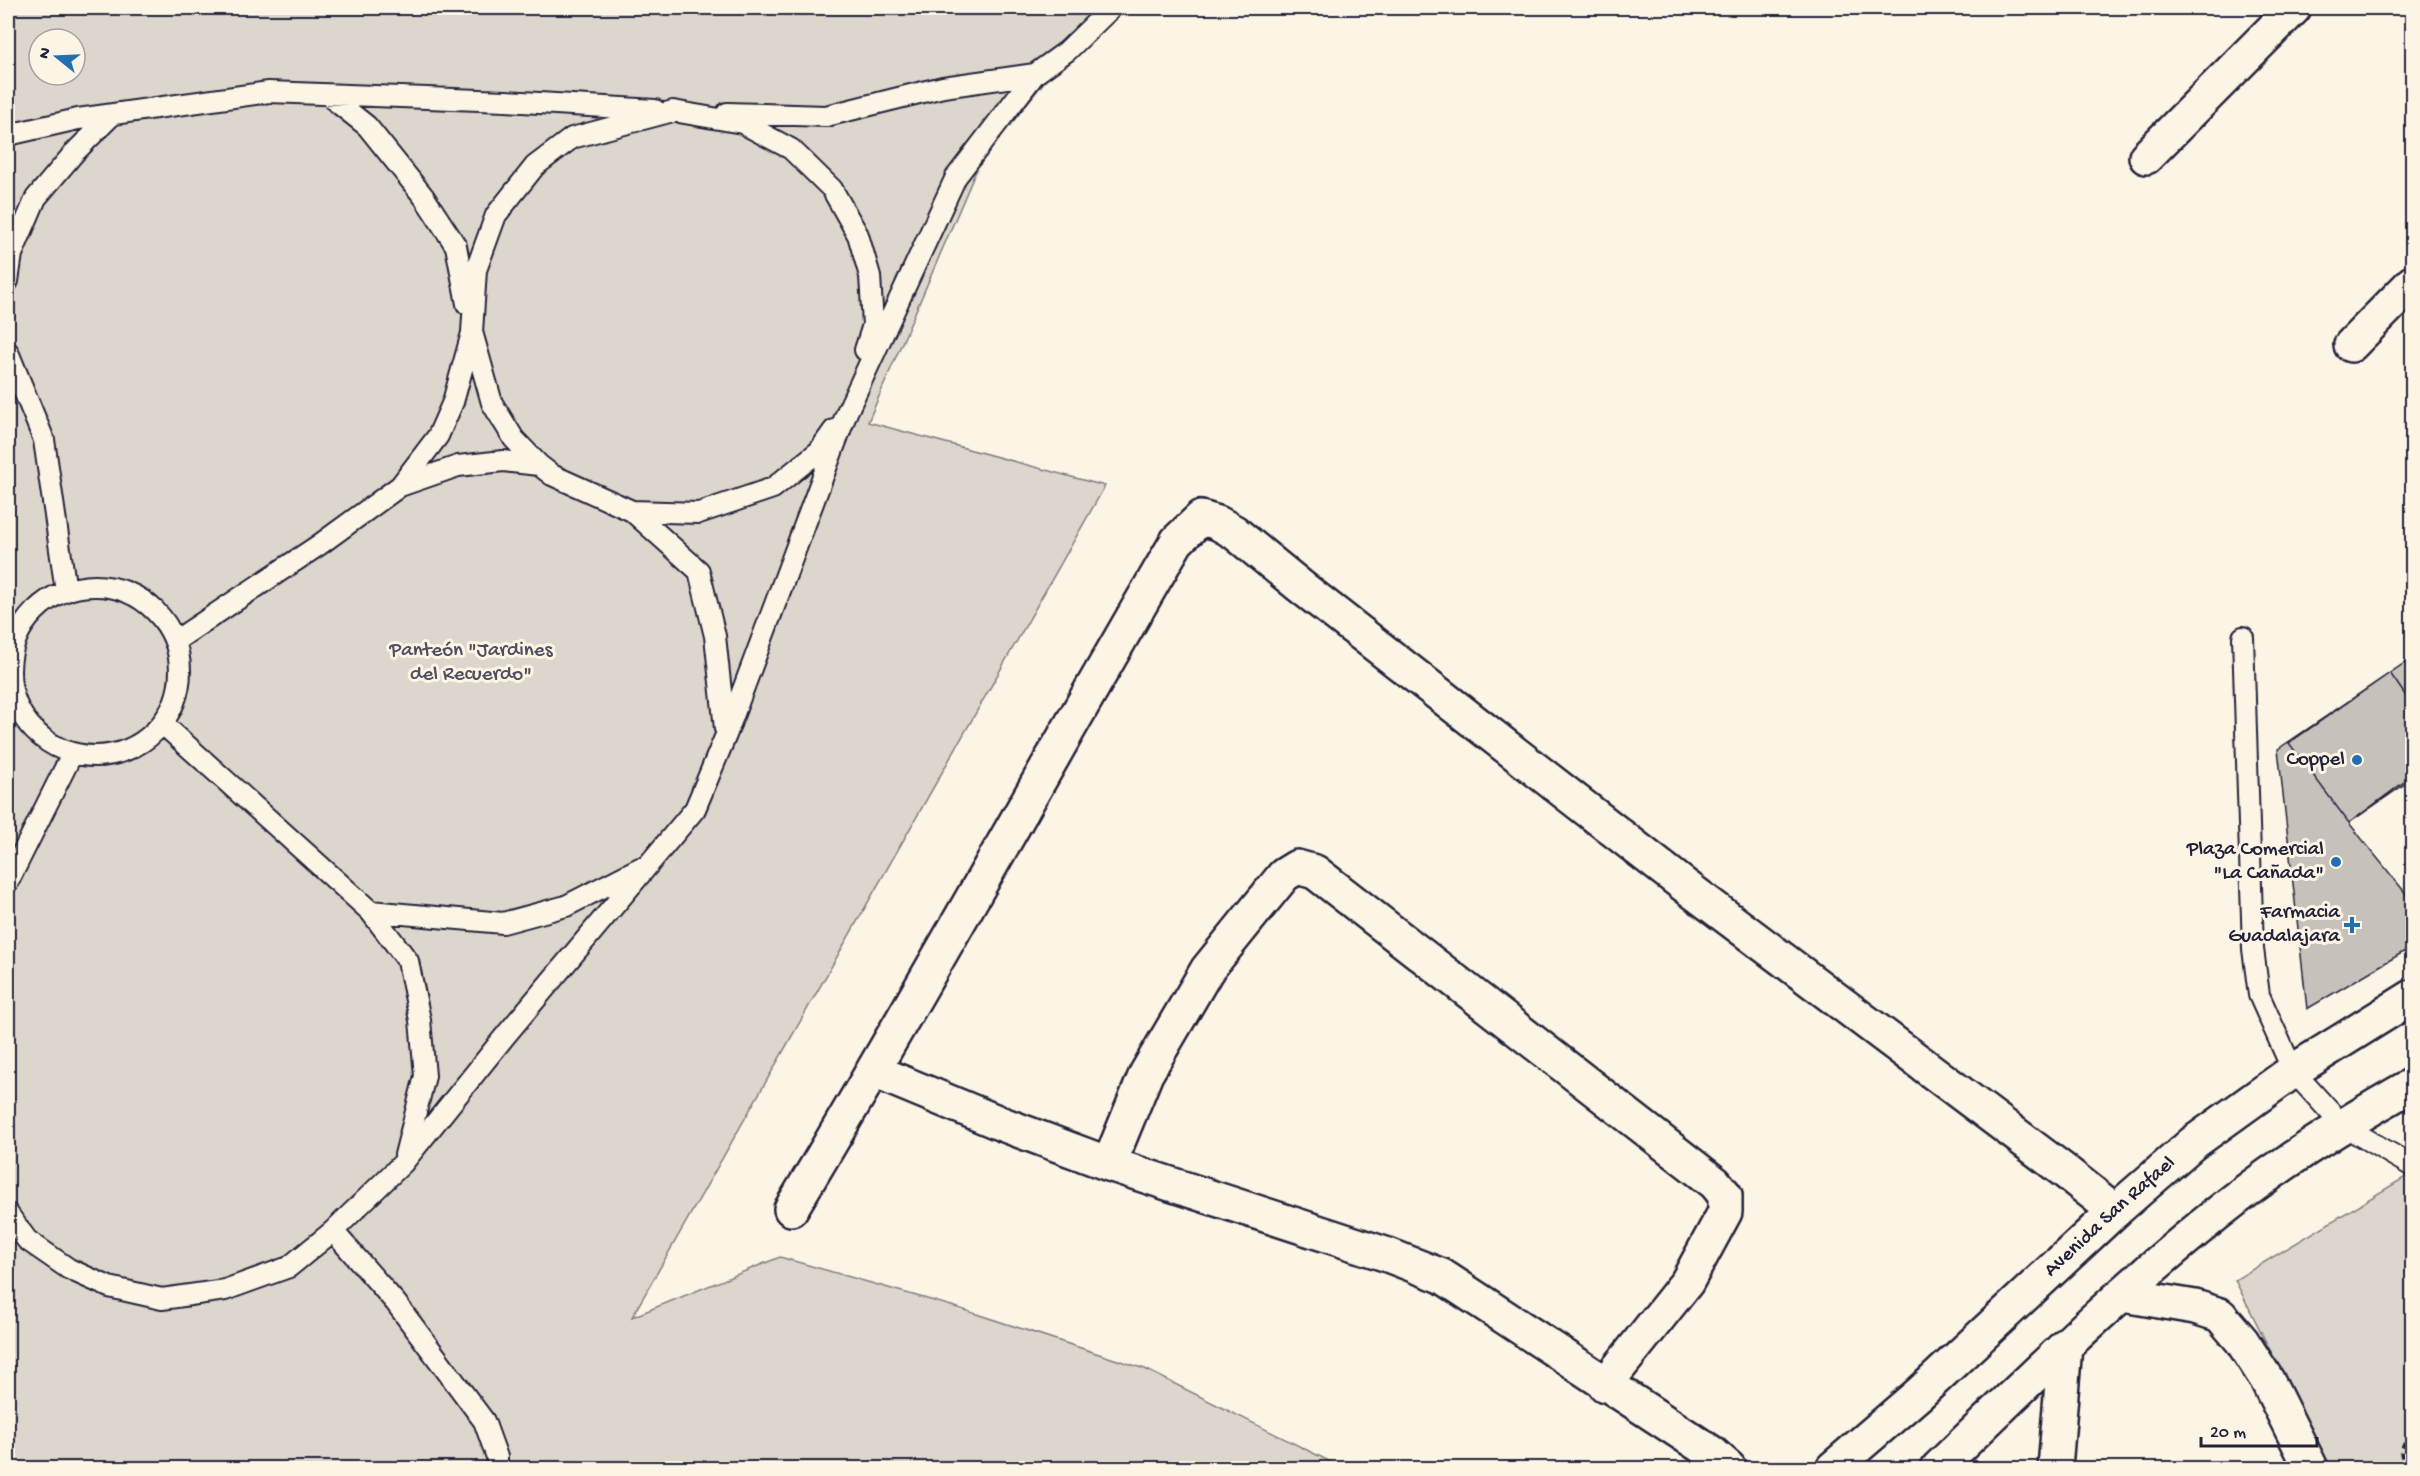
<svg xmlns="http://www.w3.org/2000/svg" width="2420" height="1476" font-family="'Gochi Hand',sans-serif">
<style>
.green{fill:#dcd6cc;stroke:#7f7c84;stroke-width:1.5;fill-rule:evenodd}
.building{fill:#c6c1bb;stroke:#22223b;stroke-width:1.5}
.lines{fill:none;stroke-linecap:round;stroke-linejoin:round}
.lane-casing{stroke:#22223b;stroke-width:24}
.street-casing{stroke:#22223b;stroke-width:38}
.secondary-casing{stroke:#22223b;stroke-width:38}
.path{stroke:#22223b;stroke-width:4;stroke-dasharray:6 4.5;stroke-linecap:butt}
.lane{stroke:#fcf5e5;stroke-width:20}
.street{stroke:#fcf5e5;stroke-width:33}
.secondary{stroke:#fcf5e5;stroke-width:33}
.poi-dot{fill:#1f6fb2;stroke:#fcf5e5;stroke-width:2}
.labels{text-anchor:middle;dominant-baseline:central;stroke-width:6;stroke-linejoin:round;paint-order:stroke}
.park-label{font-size:21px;fill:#504f5f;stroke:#fcf5e5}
.poi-label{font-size:21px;fill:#22223b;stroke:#fcf5e5;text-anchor:end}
.street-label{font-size:21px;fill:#22223b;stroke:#fcf5e5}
</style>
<rect width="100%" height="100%" fill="#fcf5e5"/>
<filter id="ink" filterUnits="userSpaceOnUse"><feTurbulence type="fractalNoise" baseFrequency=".0167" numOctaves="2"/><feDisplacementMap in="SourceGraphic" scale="12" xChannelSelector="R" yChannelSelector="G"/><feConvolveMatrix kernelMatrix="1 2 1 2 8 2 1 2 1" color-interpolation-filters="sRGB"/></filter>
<g filter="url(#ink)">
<path class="green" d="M8 8H1103L979 164 868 422 1105 486 632 1317 780 1257 955 1307 1145 1369 1343 1468H8ZM39 39H75V75H39Z
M2412 1173V1468H2329L2235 1280Z"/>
<path class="building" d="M2412 658V779L2349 823 2412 901V947L2307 1009 2278 749Z
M2390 673 2412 705V776L2349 823 2289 743Z"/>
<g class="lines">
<g class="lane-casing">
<path id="lane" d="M328 95 367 126 424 197 456 246 467 304
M727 113 826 116 943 87 1035 74
M8 135 78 119 269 92 506 101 655 110
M8 281 12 254 36 198 74 153 113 114
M8 352 44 440 66 591
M539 465 514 439 492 403 472 332 476 270 496 215 535 166 572 138 673 111 742 123 791 149 832 189 858 235 870 276 873 325 865 350
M400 486 438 436 453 402 472 333
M632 511 699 571 715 636 725 729
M10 671a85 85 0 1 1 170 0a85 85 0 1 1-170 0Z
M2243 637 2253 949 2259 995 2293 1071 2342 1125 2412 1166
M175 641 319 545 400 486 458 466 503 461 539 465 552 475 632 511 699 513 773 488 819 451 834 430
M163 724 370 911 408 961 420 1020 425 1076 405 1155
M8 882 72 754
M370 911 503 923 566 906 640 868
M8 1214 27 1240 69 1269 109 1287 162 1299 225 1290 289 1267 333 1231 403 1163 505 1036 695 809 726 735 847 412 956 177 1035 74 1067 51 1111 8
M333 1231 396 1303 484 1421 497 1457V1468"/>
</g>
<g class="street-casing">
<path id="street" d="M2146 157 2294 8
M2351 345 2412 283
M874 1071 1002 1124 1109 1164 1388 1255 1442 1276 1712 1453 1729 1468
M1109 1164 1146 1074 1207 970 1284 875 1297 867 1315 872 1715 1183 1725 1195V1212L1687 1282 1605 1385
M791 1209C924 989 1047 763 1177 541L1201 518 1218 523 1234 532 1300 586 1684 885 2067 1173 2115 1211
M2123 1295 2195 1307 2220 1315 2242 1341 2267 1380 2311 1468
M2055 1468 2065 1346"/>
</g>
<g class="secondary-casing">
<g id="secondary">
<path id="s1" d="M1833 1468 1920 1393 2115 1211 2193 1143 2293 1071 2412 997"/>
<path d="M1938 1468C2034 1375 2131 1280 2237 1198 2293 1155 2352 1119 2412 1085"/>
</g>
</g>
<path class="path" d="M2404 1468 2401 1451 2412 1425"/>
<use href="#lane" class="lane"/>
<use href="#street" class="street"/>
<use href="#secondary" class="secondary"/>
</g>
</g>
<g class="poi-dot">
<circle cx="2357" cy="760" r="6"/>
<circle cx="2336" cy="862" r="6"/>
<path d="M2349 916h6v6h6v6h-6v6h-6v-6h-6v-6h6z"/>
</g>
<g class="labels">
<g class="park-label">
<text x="471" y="651">Panteón "Jardines<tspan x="471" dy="24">del Recuerdo"</tspan></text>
</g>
<g class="poi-label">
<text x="2345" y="760">Coppel</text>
<text x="2324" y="850">Plaza Comercial<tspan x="2324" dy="24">"La Cañada"</tspan></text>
<text x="2340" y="913">Farmacia<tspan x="2340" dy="24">Guadalajara</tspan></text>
</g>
<g class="street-label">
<text stroke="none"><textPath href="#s1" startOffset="374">Avenida San Rafael</textPath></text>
</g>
</g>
<rect width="2420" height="1476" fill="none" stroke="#fcf5e5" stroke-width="30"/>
<rect x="15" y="15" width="2390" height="1446" fill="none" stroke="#22223b" stroke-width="2" filter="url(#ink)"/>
<g transform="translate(57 57) rotate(288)"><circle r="28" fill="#fcf5e5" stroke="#a5a1a1" stroke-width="1.5"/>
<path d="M0-4.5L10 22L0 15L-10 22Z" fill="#1f6fb2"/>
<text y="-9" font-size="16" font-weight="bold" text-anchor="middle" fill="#22223b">N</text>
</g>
<path d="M2201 1437v9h116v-9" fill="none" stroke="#22223b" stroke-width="3"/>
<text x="2210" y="1437" font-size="18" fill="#22223b" stroke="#fcf5e5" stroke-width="4.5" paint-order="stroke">20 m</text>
</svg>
